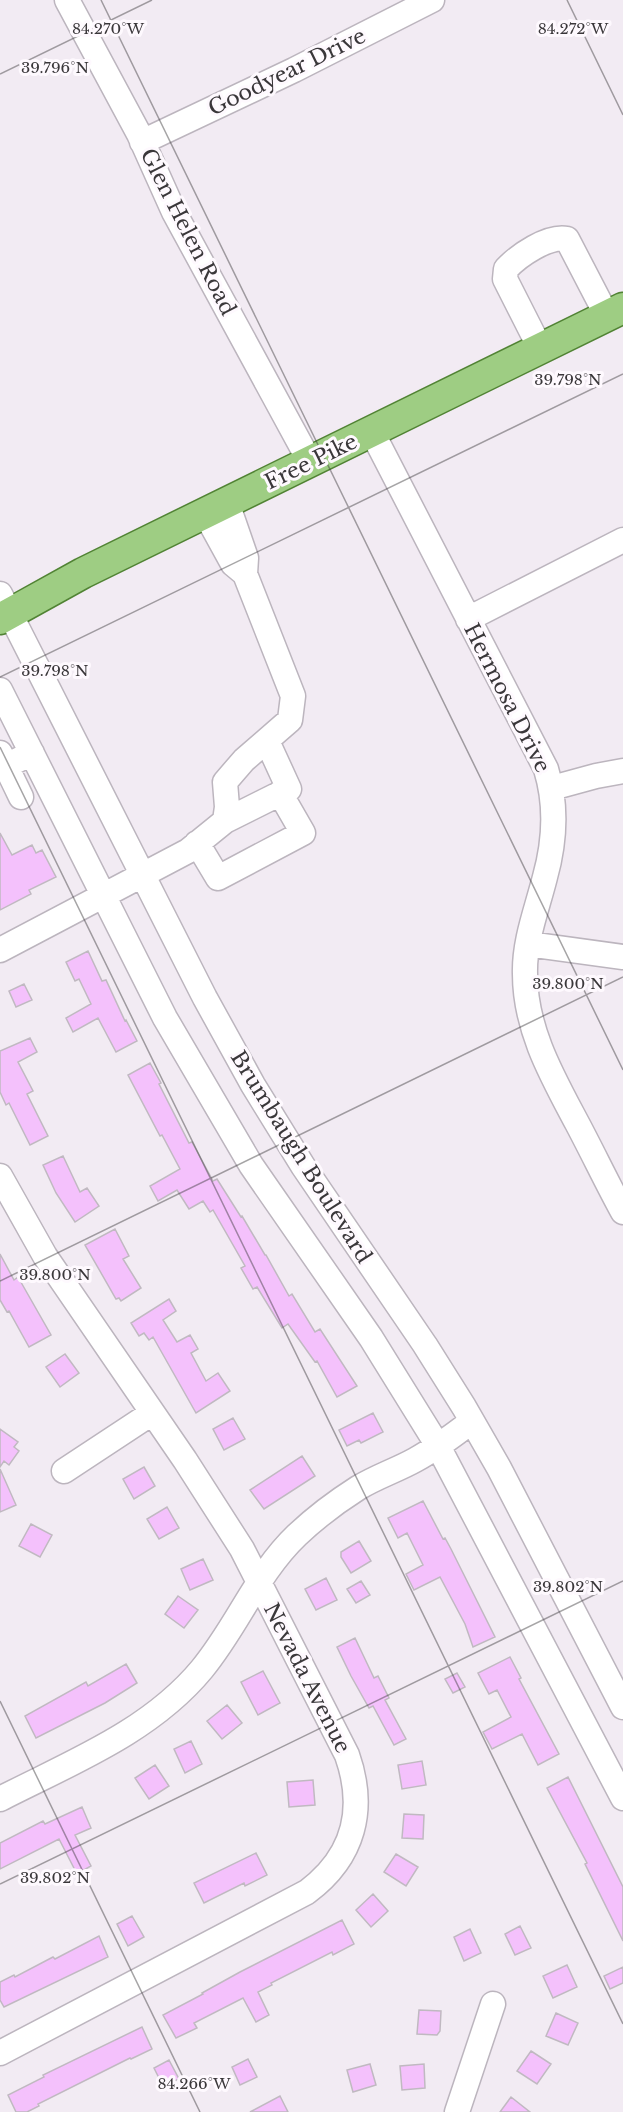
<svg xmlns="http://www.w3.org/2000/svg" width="623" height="2112" font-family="'Libre Baskerville',serif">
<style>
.building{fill:#f4c1fc;stroke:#c0b9c1;stroke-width:1.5}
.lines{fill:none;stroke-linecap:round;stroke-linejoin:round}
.minor-casing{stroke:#bcb5be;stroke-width:27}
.major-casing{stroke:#518334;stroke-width:33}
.minor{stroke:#fff;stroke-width:24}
.major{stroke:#9ecd83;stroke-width:30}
.ticks{fill:none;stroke:#3a373a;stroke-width:1.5;stroke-opacity:0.45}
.labels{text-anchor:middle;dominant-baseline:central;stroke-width:6;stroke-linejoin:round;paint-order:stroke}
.street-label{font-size:21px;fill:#3a373a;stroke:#fef9fe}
.ticks-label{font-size:15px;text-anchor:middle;fill:#3a373a;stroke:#fef9fe;stroke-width:6;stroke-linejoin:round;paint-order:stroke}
</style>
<rect width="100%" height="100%" fill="#f2ebf3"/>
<path class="building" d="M0 833 12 855 32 845 36 853 42 850 56 877 29 890 31 894 0 910Z
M88 951 102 981 106 980 125 1021 126 1020 137 1041 116 1052 98 1018 73 1032 66 1018 91 1004 79 979 75 981 66 962Z
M24 984 32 1000 16 1007 9 991Z
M30 1038 37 1052 18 1062 33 1091 27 1094 48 1136 30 1145 9 1103 6 1105 0 1092V1051Z
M150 1063 161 1083 159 1084 189 1143 192 1142 213 1181 217 1179 241 1217 242 1216 265 1255H266L289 1296 292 1294 315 1332 320 1329 357 1386 337 1397 317 1361 315 1362 288 1324 282 1328 257 1287 253 1289 241 1268 245 1266 213 1210 210 1212 203 1201 189 1209 177 1190 158 1201 150 1186 180 1169 162 1135 160 1136 128 1075Z
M63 1156 80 1192 87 1188 99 1206 75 1222 56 1193 43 1165Z
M115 1229 129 1256 123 1259 141 1288 121 1301 119 1298 116 1299 85 1245Z
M0 1254 14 1280 18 1277 51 1335 29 1347 9 1311 7 1312 0 1300Z
M169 1299 176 1311 163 1320 177 1342 190 1335 198 1349 191 1353 206 1381 218 1373 230 1391 196 1413 153 1337 149 1340 144 1333 139 1336 131 1323Z
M65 1354 79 1373 60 1387 46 1367Z
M373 1413 383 1432 361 1443 359 1440 347 1446 339 1430Z
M233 1418 245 1439 224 1450 213 1429Z
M0 1429 18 1442 14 1447 19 1451 9 1465 4 1461 0 1467Z
M302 1456 315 1476 264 1509 250 1490Z
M144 1467 155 1486 134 1499 123 1479Z
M0 1469 16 1505 0 1512Z
M423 1501 443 1539 445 1538 451 1549 495 1637 473 1647 465 1624 440 1577 414 1590 406 1574 423 1565 407 1533 398 1538 388 1518Z
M167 1507 179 1528 159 1539 147 1519Z
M31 1524 52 1535 40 1557 19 1546Z
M359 1541 371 1561 351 1573 341 1557V1552Z
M203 1559 213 1580 190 1590 181 1569Z
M326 1578 337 1600 316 1610 305 1589Z
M361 1581 370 1595 356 1603 347 1589Z
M178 1596 198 1610 184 1628 165 1614Z
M355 1638 374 1678 378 1676 389 1698 385 1700 406 1739 394 1745 373 1706 369 1708 351 1676 337 1647Z
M510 1657 521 1678 519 1679 559 1754 538 1765 522 1734 492 1749 483 1732 511 1717 497 1690 489 1694 478 1673Z
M126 1664 137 1683 105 1703 36 1738 25 1716 86 1682 88 1686Z
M263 1671 280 1703 258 1715 241 1682Z
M457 1673 465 1687 453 1693 445 1679Z
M227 1705 242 1723 222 1739 207 1721Z
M191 1741 202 1764 185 1773 174 1749Z
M422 1761 426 1785 402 1789 398 1765Z
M155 1765 169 1786 149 1799 135 1778Z
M568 1777 623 1887V1941L585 1864 587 1863 547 1788Z
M313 1780 315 1805 289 1807 287 1782Z
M82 1807 91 1828 75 1835 91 1866 77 1874 59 1839 0 1869V1843L43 1821 45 1824Z
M404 1814 424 1815 423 1839 402 1838Z
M256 1853 267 1875 245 1886 244 1883 204 1903 194 1883Z
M396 1854 418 1867 406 1886 384 1872Z
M373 1894 388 1911 371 1927 356 1910Z
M132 1916 144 1937 128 1946 117 1924Z
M342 1920 354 1944 333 1955 332 1952 271 1983 272 1985 258 1992 269 2015 256 2022 243 1998 194 2023 197 2028 176 2038 163 2015 203 1994 202 1993 240 1972Z
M520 1926 531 1948 515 1955 505 1934Z
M470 1929 481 1953 464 1961 454 1937Z
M99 1936 108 1957 4 2007 0 2000V1982L14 1975 15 1977 53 1957 55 1959Z
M567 1965 577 1987 553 1998 543 1976Z
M623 1967V1983L610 1989 604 1976Z
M419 2010 441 2011 440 2031 437 2035 417 2034Z
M556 2013 578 2023 568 2045 546 2036Z
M142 2027 152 2049 131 2059 130 2058 38 2104 39 2106 27 2112H16L8 2095 44 2077 43 2075Z
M531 2051 551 2064 537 2084 517 2071Z
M248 2059 257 2077 240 2085 232 2067Z
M169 2060 179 2079 163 2086 154 2068Z
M370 2064 376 2085 353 2092 347 2070Z
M424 2064 425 2088 402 2090 400 2066Z
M280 2096 288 2112H250Z
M511 2097 530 2112H500Z"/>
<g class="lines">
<g class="minor-casing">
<path id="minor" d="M67 0 139 134 174 212 310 462
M142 142 294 70 432 0
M541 350 505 279 506 269C518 256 548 235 567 239L607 316
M372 432 546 769C557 805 555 841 545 877 537 909 524 941 525 974 525 1029 552 1076 577 1123 593 1153 607 1183 623 1212
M205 513 233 564 245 574 246 558 227 503
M0 594 205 998 253 1085 303 1166 425 1345 464 1407 499 1468 623 1707
M468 619 623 540
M0 690 165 1018 251 1165 371 1338 438 1446 623 1798
M0 753 6 766 32 753
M6 766 21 797
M552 788 596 776 623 771
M225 821 289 789 267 741
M197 843 218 878 303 833 280 793
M528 944 623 957
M0 950 188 851 225 821 227 807 225 782 244 760 290 720 293 696 245 574
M0 1176 45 1256 185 1460 242 1549 347 1755C366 1809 354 1857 307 1892L0 2053
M64 1471 152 1413
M0 1799C70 1763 150 1732 202 1669 237 1627 257 1573 297 1535 315 1518 336 1502 358 1488 376 1477 397 1470 415 1460 435 1449 454 1435 472 1421
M457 2112 493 2004"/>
</g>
<g class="major-casing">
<path id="major" d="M0 619 83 573 623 308"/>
</g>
<use href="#minor" class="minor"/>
<use href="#major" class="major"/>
</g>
<path class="ticks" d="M101 0 623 1070M567 0 623 115M0 74 152 0M0 677 623 374M0 747 623 2024M0 1281 623 977M0 1701 200 2112M0 1884 623 1581"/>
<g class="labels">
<g class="street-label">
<text transform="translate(287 72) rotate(-26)">Goodyear Drive</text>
<text transform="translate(188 232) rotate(63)">Glen Helen Road</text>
<text transform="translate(311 462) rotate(-26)">Free Pike</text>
<text transform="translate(507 698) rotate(63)">Hermosa Drive</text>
<text transform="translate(301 1157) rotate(58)">Brumbaugh Boulevard</text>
<text transform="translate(307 1678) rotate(63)">Nevada Avenue</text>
</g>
</g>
<g class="ticks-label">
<text x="573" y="34">84.272°W</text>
<text x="108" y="34">84.270°W</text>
<text x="55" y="73">39.796°N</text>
<text x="568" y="385">39.798°N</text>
<text x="55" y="676">39.798°N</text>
<text x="568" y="989">39.800°N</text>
<text x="55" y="1280">39.800°N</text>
<text x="568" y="1592">39.802°N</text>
<text x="55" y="1883">39.802°N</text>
<text x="194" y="2089">84.266°W</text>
</g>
</svg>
